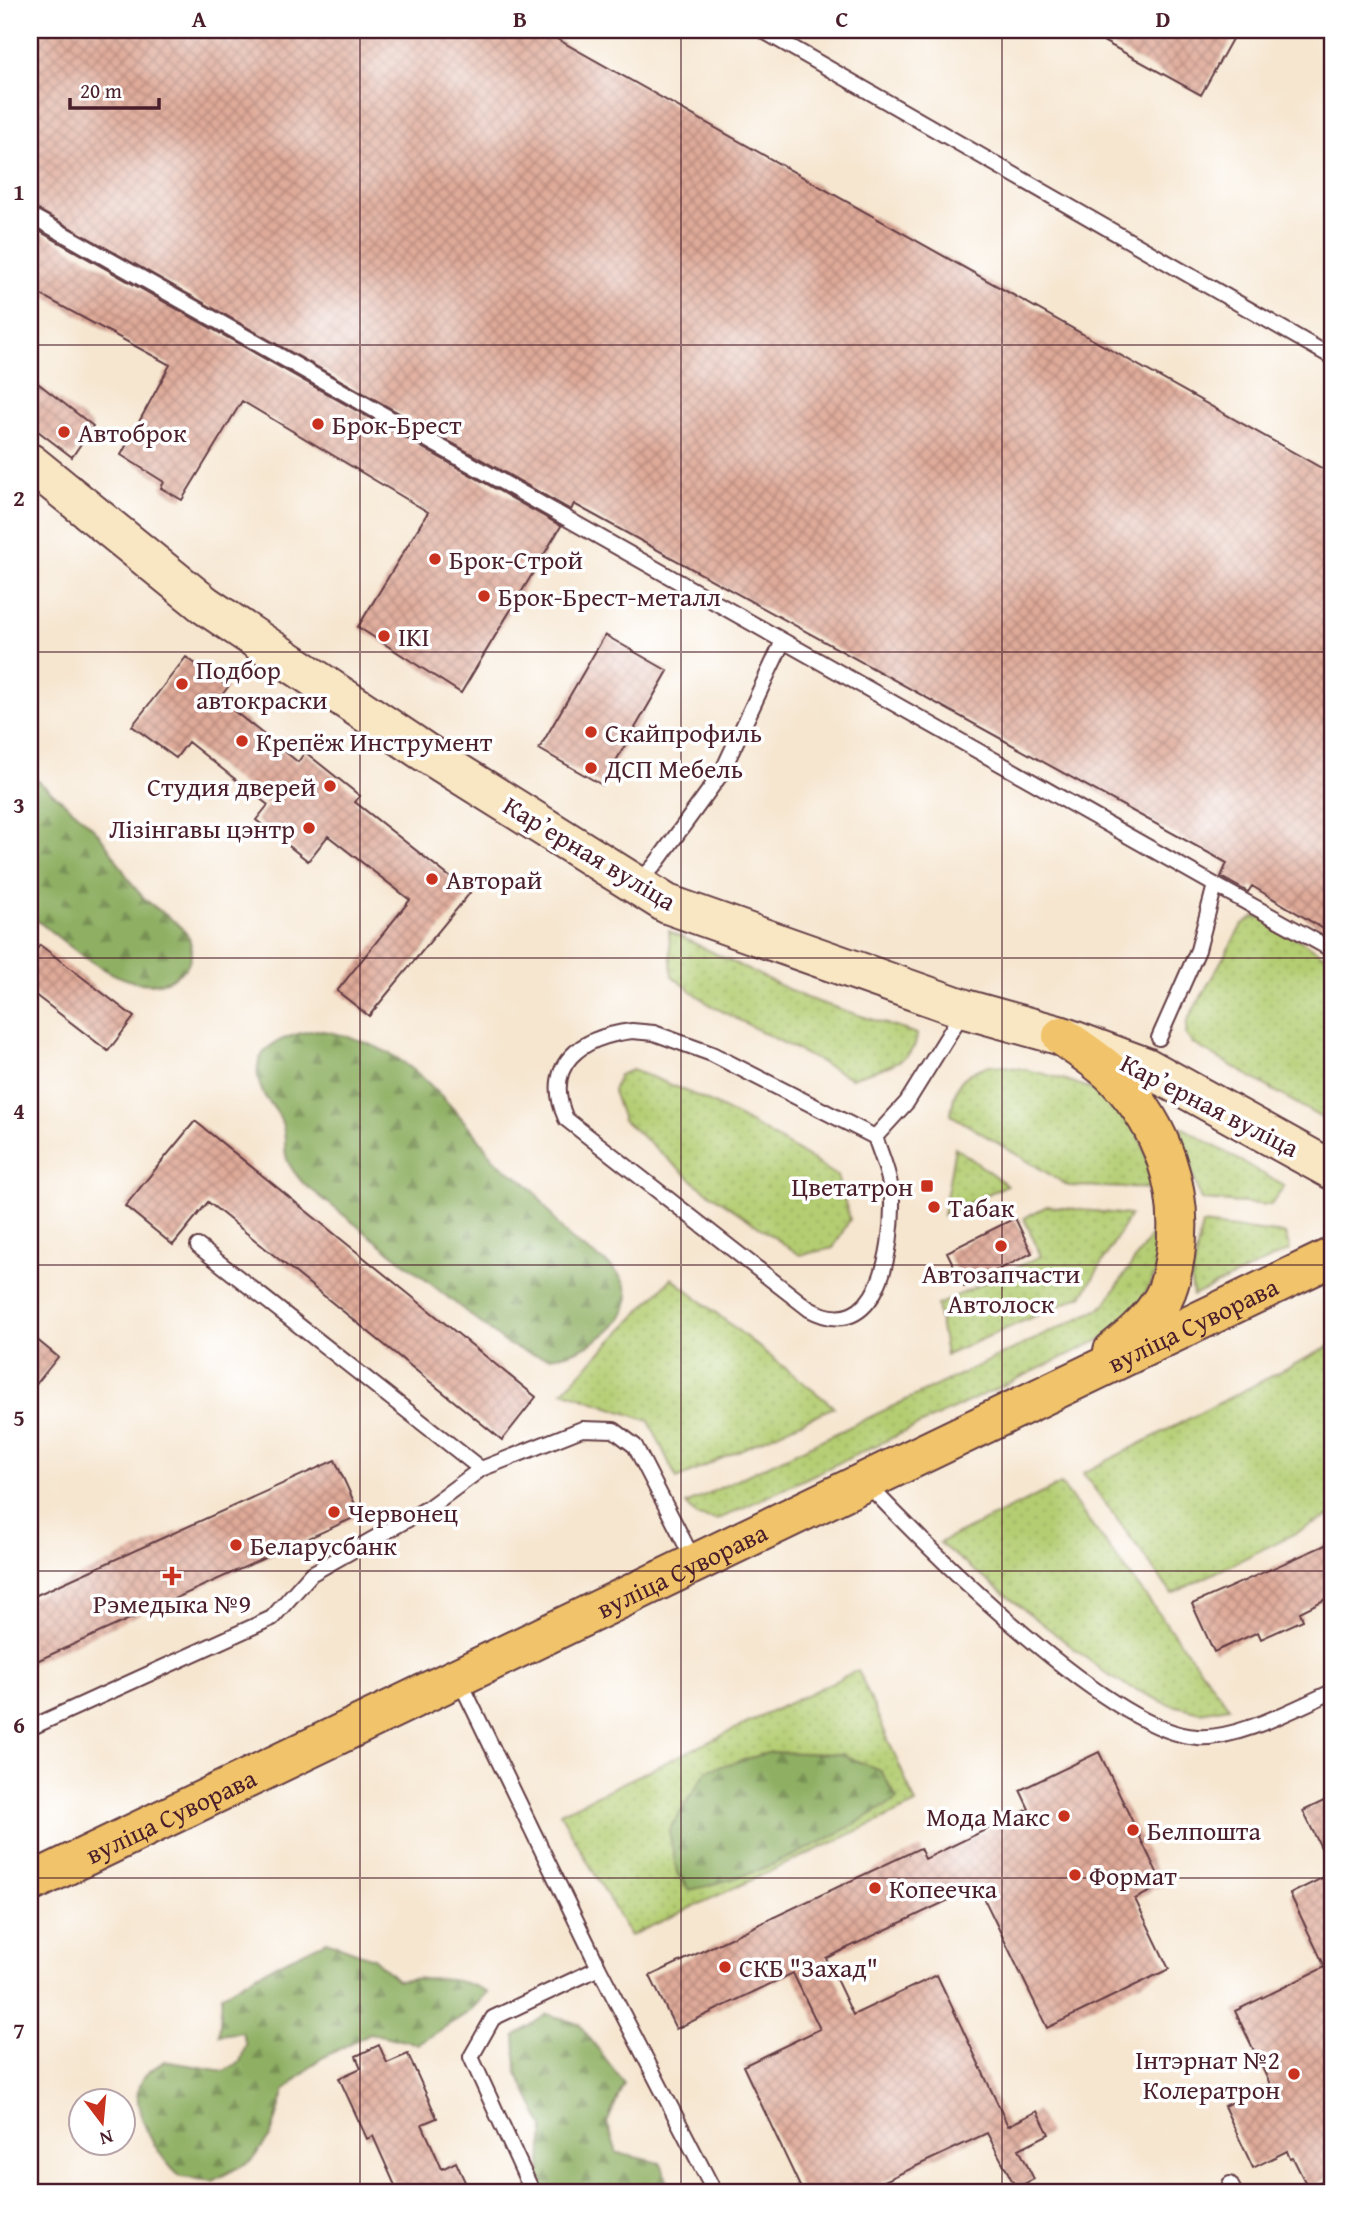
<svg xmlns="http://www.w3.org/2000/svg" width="1362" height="2223" font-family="'Gentium Book Plus',serif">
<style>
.grass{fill:url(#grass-dots);stroke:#7f764e;stroke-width:2}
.forest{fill:url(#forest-firs);stroke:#6c6848;stroke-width:2}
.building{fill:url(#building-cross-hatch)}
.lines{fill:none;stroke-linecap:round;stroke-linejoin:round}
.lane-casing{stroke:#643d44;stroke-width:18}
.secondary-casing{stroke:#643d44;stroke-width:42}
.primary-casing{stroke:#643d44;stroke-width:42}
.lane{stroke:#fff;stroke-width:14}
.secondary{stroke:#f9e7c3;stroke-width:38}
.primary{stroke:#f1c36a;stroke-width:38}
.grid{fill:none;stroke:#4a1f2b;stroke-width:2;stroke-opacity:0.55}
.poi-dot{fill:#c8321e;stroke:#fff;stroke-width:2.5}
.labels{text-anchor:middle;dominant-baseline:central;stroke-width:7;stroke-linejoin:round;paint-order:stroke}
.poi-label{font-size:26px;fill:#4a1f2b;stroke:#fff;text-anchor:start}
.street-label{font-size:26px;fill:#4a1f2b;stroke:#fff}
.neatline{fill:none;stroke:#4a1f2b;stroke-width:2.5}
.grid-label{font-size:23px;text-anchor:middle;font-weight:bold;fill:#4a1f2b}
</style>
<defs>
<pattern id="grass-dots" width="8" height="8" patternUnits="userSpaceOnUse" patternTransform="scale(1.75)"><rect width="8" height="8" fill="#b4cd72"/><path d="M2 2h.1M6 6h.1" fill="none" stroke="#9cb063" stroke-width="1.8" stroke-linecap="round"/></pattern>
<pattern id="forest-firs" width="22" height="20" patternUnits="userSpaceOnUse" patternTransform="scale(1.75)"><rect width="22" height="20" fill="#8fb064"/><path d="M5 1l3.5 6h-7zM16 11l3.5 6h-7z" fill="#778f53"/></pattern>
<pattern id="building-cross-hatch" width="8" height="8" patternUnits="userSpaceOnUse" patternTransform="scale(1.75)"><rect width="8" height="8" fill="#dfaa99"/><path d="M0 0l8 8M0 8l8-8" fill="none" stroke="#b78a7d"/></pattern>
</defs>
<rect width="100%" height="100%" fill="#fff"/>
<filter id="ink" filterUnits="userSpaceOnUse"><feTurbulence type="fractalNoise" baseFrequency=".0143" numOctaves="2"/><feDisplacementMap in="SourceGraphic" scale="14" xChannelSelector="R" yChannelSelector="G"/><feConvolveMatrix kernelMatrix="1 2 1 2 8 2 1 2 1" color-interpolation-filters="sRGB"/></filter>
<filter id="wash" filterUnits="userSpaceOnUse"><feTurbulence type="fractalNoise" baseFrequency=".00686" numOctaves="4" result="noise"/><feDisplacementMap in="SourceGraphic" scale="28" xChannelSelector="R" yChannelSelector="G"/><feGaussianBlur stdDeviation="1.57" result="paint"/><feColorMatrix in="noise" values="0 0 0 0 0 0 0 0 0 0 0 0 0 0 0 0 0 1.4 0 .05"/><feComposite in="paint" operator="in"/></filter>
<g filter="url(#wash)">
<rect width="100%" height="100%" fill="#f6e6d0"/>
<path class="grass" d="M1255 917 1263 918 1332 960V1124L1192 1043 1186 1035 1187 1021 1242 925Z
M669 931 806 998 917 1034C917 1064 874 1070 851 1078L710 1005 672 976Z
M990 1065C1023 1066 1107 1086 1127 1113 1138 1127 1151 1170 1158 1189L1069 1186 951 1115C955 1084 959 1075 990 1065Z
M632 1070C707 1095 772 1134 837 1176L850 1219 833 1248 800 1255 699 1186 623 1120 613 1091 619 1075Z
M1182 1127 1284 1186 1271 1205 1201 1200 1181 1137Z
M955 1147 1007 1185 943 1215Z
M1047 1206 1130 1215 1083 1295 946 1355 937 1305 1041 1256 1024 1218Z
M1160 1222 1169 1248 1134 1315 1100 1340 717 1520 697 1516 686 1504 1103 1307Z
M1202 1224 1285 1234 1290 1250 1193 1296 1191 1281Z
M672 1278 834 1407 677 1479 649 1421 563 1391Z
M1332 1345V1515L1172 1594 1083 1473Z
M1061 1484 1229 1707 1200 1712 1165 1703 1113 1679 939 1543Z
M858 1670 916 1804 630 1936 560 1813Z"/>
<path class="forest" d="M30 774C51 793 75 809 95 830 113 849 123 875 141 895 153 909 174 917 186 933 193 942 193 958 186 967 142 1017 65 941 30 915Z
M317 1030C394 1042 423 1074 472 1130 481 1140 487 1151 495 1160 505 1170 519 1176 529 1186 545 1201 552 1221 568 1236 586 1254 611 1259 624 1283 643 1319 585 1352 557 1356 539 1359 523 1351 507 1344L303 1183C274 1150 292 1151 281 1120 277 1109 268 1103 263 1093 243 1049 281 1036 317 1030Z
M771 1752 841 1754 881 1771 897 1799C834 1838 762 1876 689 1890L677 1873 669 1830 707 1770Z
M326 1941 373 1958 397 1980C431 1977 457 1976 488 1992L469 2012 418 2044 370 2033 318 2060 285 2090 271 2135 252 2160 213 2181 181 2177C159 2160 126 2105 142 2079 147 2072 158 2066 164 2061L224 2071 240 2062 246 2044 242 2032 219 2035 222 1995 255 1975Z
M547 2014 579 2024 624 2083 607 2123 617 2153 661 2163 672 2193H532L540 2174 544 2127 517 2073 515 2036Z"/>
<g id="blocks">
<path class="building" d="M30 30H541L1332 474V934L1252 886 1248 892 1221 877 1227 863 574 504 571 510 30 205Z
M1083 30H1237L1201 95Z
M30 226 561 526 461 693 358 627 428 512 242 401 182 500 161 488 164 482 121 455 170 365 30 289Z
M30 377 93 426 72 457 30 425Z
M605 635 668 671 602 785 539 749Z
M186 657 228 687 219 699 298 762 305 752 360 796 355 802 470 893 369 1016 337 991 410 900 328 836 308 861 256 820 268 805 188 742 176 758 132 726Z
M40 945 134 1017 108 1051 30 991V959Z
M195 1121 536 1397 502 1440 208 1202 173 1245 125 1206Z
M1015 1218 1032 1253 964 1287 947 1252Z
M30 1334 58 1357 30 1392Z
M335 1460 360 1515 30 1664V1598Z
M1332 1542V1596L1300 1612 1303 1620 1261 1639 1258 1632 1214 1652 1192 1604Z
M1099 1752 1163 1885 1135 1899 1169 1969 1047 2028 978 1886 826 1958 853 2015 937 1975 1008 2126 1037 2111 1049 2134 1019 2149 1034 2179 1016 2188 987 2133 859 2193H803L743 2066 820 2029 793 1973 676 2029 650 1976 920 1848 925 1859 1029 1809 1020 1790Z
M1332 1797V1870L1303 1811Z
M1332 1873V2176L1308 2188 1293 2158 1290 2159 1287 2151 1253 2168 1224 2106 1270 2084 1235 2011 1325 1967 1290 1894Z
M379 2045 387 2063 408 2054 437 2118 422 2124 442 2169 456 2162 470 2193H390L397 2190 373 2136 367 2139 339 2078 361 2068 356 2056Z"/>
</g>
</g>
<g filter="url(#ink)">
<use href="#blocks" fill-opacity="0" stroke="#643d44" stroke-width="2"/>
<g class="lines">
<g class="lane-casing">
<path id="lane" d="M765 32 1332 357
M30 215 1215 885 1198 950 1159 1038
M637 884 654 866 721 774 783 641
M1215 885 1332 950
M632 1031 654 1033 712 1054 875 1137C882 1157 891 1178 892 1200 893 1247 879 1347 809 1309L566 1119C542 1064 581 1037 632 1031Z
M875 1137 907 1102 964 1010
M481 1469 582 1429 614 1430 635 1446 695 1563
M867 1484C929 1549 1110 1732 1197 1737 1238 1740 1295 1708 1332 1692
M459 1679 599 1968 715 2193
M30 1728 272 1618 311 1574 428 1508 481 1469 198 1246
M1230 2184 1235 2193
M533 2193 471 2057 493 2018 599 1968"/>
</g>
<g class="secondary-casing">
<path id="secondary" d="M30 463 205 605 423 751 667 904 965 1009 1062 1036 1146 1067 1332 1170"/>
</g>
<g class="primary-casing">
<g id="primary">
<path d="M1062 1036C1080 1050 1102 1062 1117 1079 1162 1126 1185 1191 1175 1256 1172 1273 1169 1292 1158 1306 1146 1324 1129 1338 1113 1351"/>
<path id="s1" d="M30 1883 1332 1257"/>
</g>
</g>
<use href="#lane" class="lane"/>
<use href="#secondary" class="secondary"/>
<use href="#primary" class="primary"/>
</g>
</g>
<path class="grid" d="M360 30V2193M681 30V2193M1002 30V2193M30 345H1332M30 652H1332M30 958H1332M30 1265H1332M30 1571H1332M30 1878H1332"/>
<g class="poi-dot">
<circle cx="318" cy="424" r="7"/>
<circle cx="64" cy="432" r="7"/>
<circle cx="435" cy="559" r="7"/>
<circle cx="484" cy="596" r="7"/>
<circle cx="384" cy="636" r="7"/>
<circle cx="182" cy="684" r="7"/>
<circle cx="591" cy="732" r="7"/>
<circle cx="242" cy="741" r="7"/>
<circle cx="591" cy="768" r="7"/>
<circle cx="330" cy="786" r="7"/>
<circle cx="309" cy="828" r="7"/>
<circle cx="432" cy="879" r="7"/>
<rect x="920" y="1179" width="14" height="14" rx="3.5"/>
<circle cx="934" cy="1207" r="7"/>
<circle cx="1001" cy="1246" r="7"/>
<circle cx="334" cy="1512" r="7"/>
<circle cx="236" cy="1545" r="7"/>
<path d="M168.5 1565.5h7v7h7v7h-7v7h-7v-7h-7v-7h7z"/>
<circle cx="1064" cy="1816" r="7"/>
<circle cx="1133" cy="1830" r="7"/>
<circle cx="1075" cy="1875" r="7"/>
<circle cx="875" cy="1888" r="7"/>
<circle cx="725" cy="1967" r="7"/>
<circle cx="1294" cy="2074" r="7"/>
</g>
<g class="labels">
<g class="poi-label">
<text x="332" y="424">Брок-Брест</text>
<text x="78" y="432">Автоброк</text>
<text x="449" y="559">Брок-Строй</text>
<text x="498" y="596">Брок-Брест-металл</text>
<text x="398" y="636">IKI</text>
<text x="196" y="669">Подбор<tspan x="196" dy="30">автокраски</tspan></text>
<text x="605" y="732">Скайпрофиль</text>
<text x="256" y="741">Крепёж Инструмент</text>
<text x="605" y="768">ДСП Мебель</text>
<text x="316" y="786" text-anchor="end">Студия дверей</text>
<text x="295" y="828" text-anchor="end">Лізінгавы цэнтр</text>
<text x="446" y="879">Авторай</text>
<text x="913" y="1186" text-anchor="end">Цветатрон</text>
<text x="948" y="1207">Табак</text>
<text x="1001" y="1273" text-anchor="middle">Автозапчасти<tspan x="1001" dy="30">Автолоск</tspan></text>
<text x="348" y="1512">Червонец</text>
<text x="250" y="1545">Беларусбанк</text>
<text x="172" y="1603" text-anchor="middle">Рэмедыка №9</text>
<text x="1050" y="1816" text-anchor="end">Мода Макс</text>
<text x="1147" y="1830">Белпошта</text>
<text x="1089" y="1875">Формат</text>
<text x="889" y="1888">Копеечка</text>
<text x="739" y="1967">СКБ "Захад"</text>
<text x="1280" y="2059" text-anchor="end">Інтэрнат №2<tspan x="1280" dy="30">Колератрон</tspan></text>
</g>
<g class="street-label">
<text transform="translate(590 853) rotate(31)">Карʼерная вуліца</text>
<text transform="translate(1210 1105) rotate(27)">Карʼерная вуліца</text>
<text stroke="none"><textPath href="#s1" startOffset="1290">вуліца Суворава</textPath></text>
<text stroke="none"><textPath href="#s1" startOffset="723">вуліца Суворава</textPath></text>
<text stroke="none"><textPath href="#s1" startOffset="156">вуліца Суворава</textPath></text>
</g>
</g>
<rect width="1362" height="2223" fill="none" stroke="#fff" stroke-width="77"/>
<g transform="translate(102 2122) rotate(164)"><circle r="33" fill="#ffffff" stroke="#b7a5aa" stroke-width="2"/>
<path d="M0-5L12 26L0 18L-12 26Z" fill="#c8321e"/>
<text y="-10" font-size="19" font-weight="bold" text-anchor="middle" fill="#4a1f2b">N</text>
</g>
<path d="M70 98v10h89v-10" fill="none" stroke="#4a1f2b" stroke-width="3.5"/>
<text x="80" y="98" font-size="21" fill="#4a1f2b" stroke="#ffffff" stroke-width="5" paint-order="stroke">20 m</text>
<rect x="38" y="38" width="1286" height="2146" class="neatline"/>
<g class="grid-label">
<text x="199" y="27">A</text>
<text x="520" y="27">B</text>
<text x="842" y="27">C</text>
<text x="1163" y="27">D</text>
<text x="19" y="200">1</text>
<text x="19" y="506">2</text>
<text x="19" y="813">3</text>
<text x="19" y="1119">4</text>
<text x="19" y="1426">5</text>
<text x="19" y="1733">6</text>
<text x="19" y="2039">7</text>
</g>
</svg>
